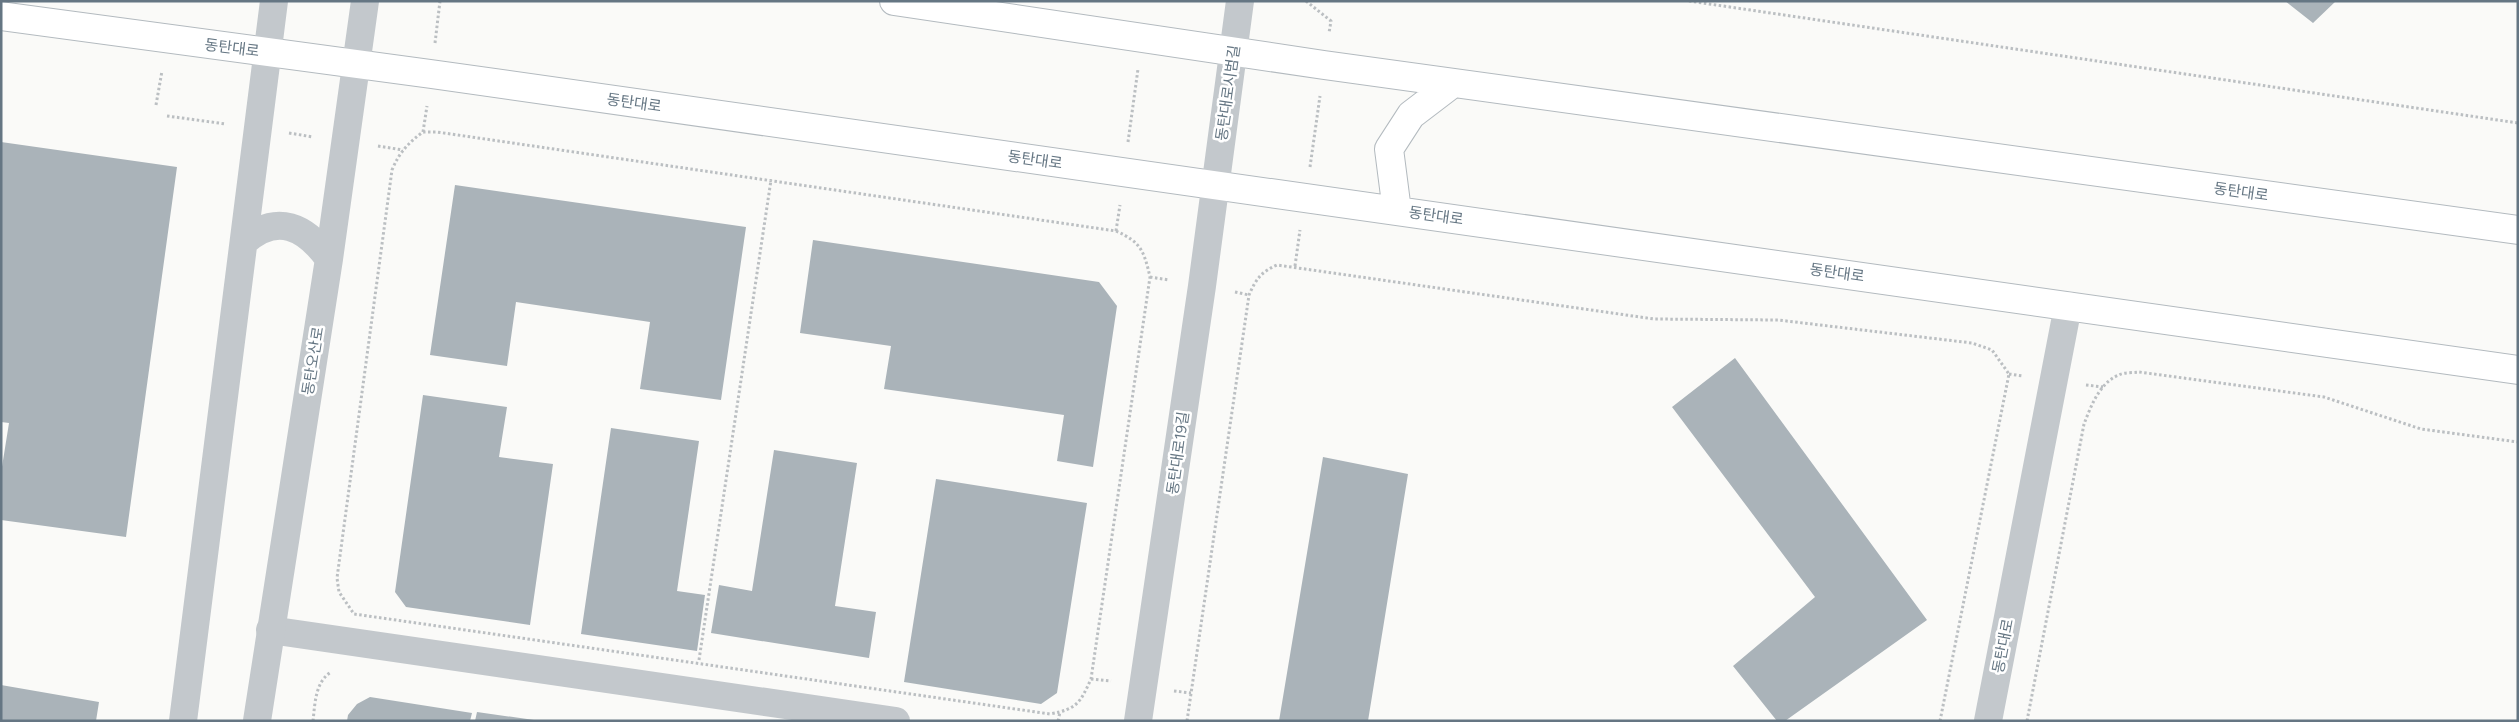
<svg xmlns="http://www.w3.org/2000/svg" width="2519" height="722" font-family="Figtree,'Noto Sans KR',sans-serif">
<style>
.building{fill:#aab3b9}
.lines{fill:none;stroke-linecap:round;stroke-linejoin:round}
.secondary-casing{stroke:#b3babf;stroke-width:30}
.path{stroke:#bbbfc2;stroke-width:3;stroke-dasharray:2.5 2.5;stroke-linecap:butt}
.minor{stroke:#c3c8cc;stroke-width:28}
.tertiary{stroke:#c3c8cc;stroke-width:28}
.secondary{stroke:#fff;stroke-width:28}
.labels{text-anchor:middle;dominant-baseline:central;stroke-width:5;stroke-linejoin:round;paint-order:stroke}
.street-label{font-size:15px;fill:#657683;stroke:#fff}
</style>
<rect width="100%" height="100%" fill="#fafaf8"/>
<path class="building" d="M2285 1H2336L2313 23Z
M1 142 177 167 126 537 1 520V473L9 423 1 422Z
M455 185 746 227 721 400 640 389 650 322 516 302 507 366 430 355Z
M813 240 1099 282 1117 306 1093 467 1057 461 1064 415 884 389 891 346 800 333Z
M1735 358 1927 620 1785 721H1777L1733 666 1815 597 1672 407Z
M423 395 507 407 499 457 553 464 530 625 406 607 395 592Z
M611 428 699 441 677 591 705 595 697 651 581 634Z
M774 450 857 463 835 606 876 612 869 658 711 633 719 585 752 591Z
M1323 457 1408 474 1368 721H1279Z
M936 479 1087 503 1057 693 1041 704 904 682Z
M1 685 99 702 96 721H1Z
M370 697 472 713 470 721H347L348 715 357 704Z
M477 712 534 720V721H475Z"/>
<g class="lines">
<g class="secondary-casing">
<path id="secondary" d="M894 1 1324 65 2518 230
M1 16 431 74 2518 370
M1397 211 1389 149 1411 115 1453 83"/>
</g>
<path class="path" d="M1306 1 1331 21 1329 33
M1689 1 2518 123
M435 43 440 1
M156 105 162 71
M167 116 226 124
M423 132H437L1116 231C1141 242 1144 251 1150 277L1091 679C1080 703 1077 709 1050 714L354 614 339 592 337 578 392 170C399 153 408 143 423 132Z
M423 132 427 106
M289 133 313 137
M1128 142 1138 69
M378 146 403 150
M1310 167 1320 96
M1116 231 1120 205
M1295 266 1300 230
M1150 277 1169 280
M1235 292 1249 295
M2009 374 2023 376
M2086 385 2103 387
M699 660 771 180
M1091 679 1111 681
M1174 691 1191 693
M313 721C315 704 315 682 331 672
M1058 721 1060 712
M1187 721 1249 295C1256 279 1261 272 1277 265L1654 319 1778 320 1972 343 1992 350 2009 374 1940 721
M2027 721 2084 424C2091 406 2100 382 2119 375 2124 372 2133 373 2139 372L2324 397 2421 429 2518 442"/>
<path class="minor" d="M270 630 896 721
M1988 721 2068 306"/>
<path class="tertiary" d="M244 242C277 212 306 227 329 259
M183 721 274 1
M257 721 329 259 365 1
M1138 721 1202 286 1240 1"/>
<use href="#secondary" class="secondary"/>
</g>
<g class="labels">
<g class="street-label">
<text transform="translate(232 48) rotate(7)">동탄대로</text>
<text transform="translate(1228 93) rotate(-82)">동탄대로시범길</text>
<text transform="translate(634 103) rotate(8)">동탄대로</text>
<text transform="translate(1035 160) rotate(8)">동탄대로</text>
<text transform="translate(2241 192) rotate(8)">동탄대로</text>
<text transform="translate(1436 216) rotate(8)">동탄대로</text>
<text transform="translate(1837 273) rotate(8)">동탄대로</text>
<text transform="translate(313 361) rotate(-81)">동탄오산로</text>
<text transform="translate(1178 453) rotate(-82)">동탄대로19길</text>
<text transform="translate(2003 646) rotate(-79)">동탄대로</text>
</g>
</g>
<rect width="2519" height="722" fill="none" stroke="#657683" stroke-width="5"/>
</svg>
